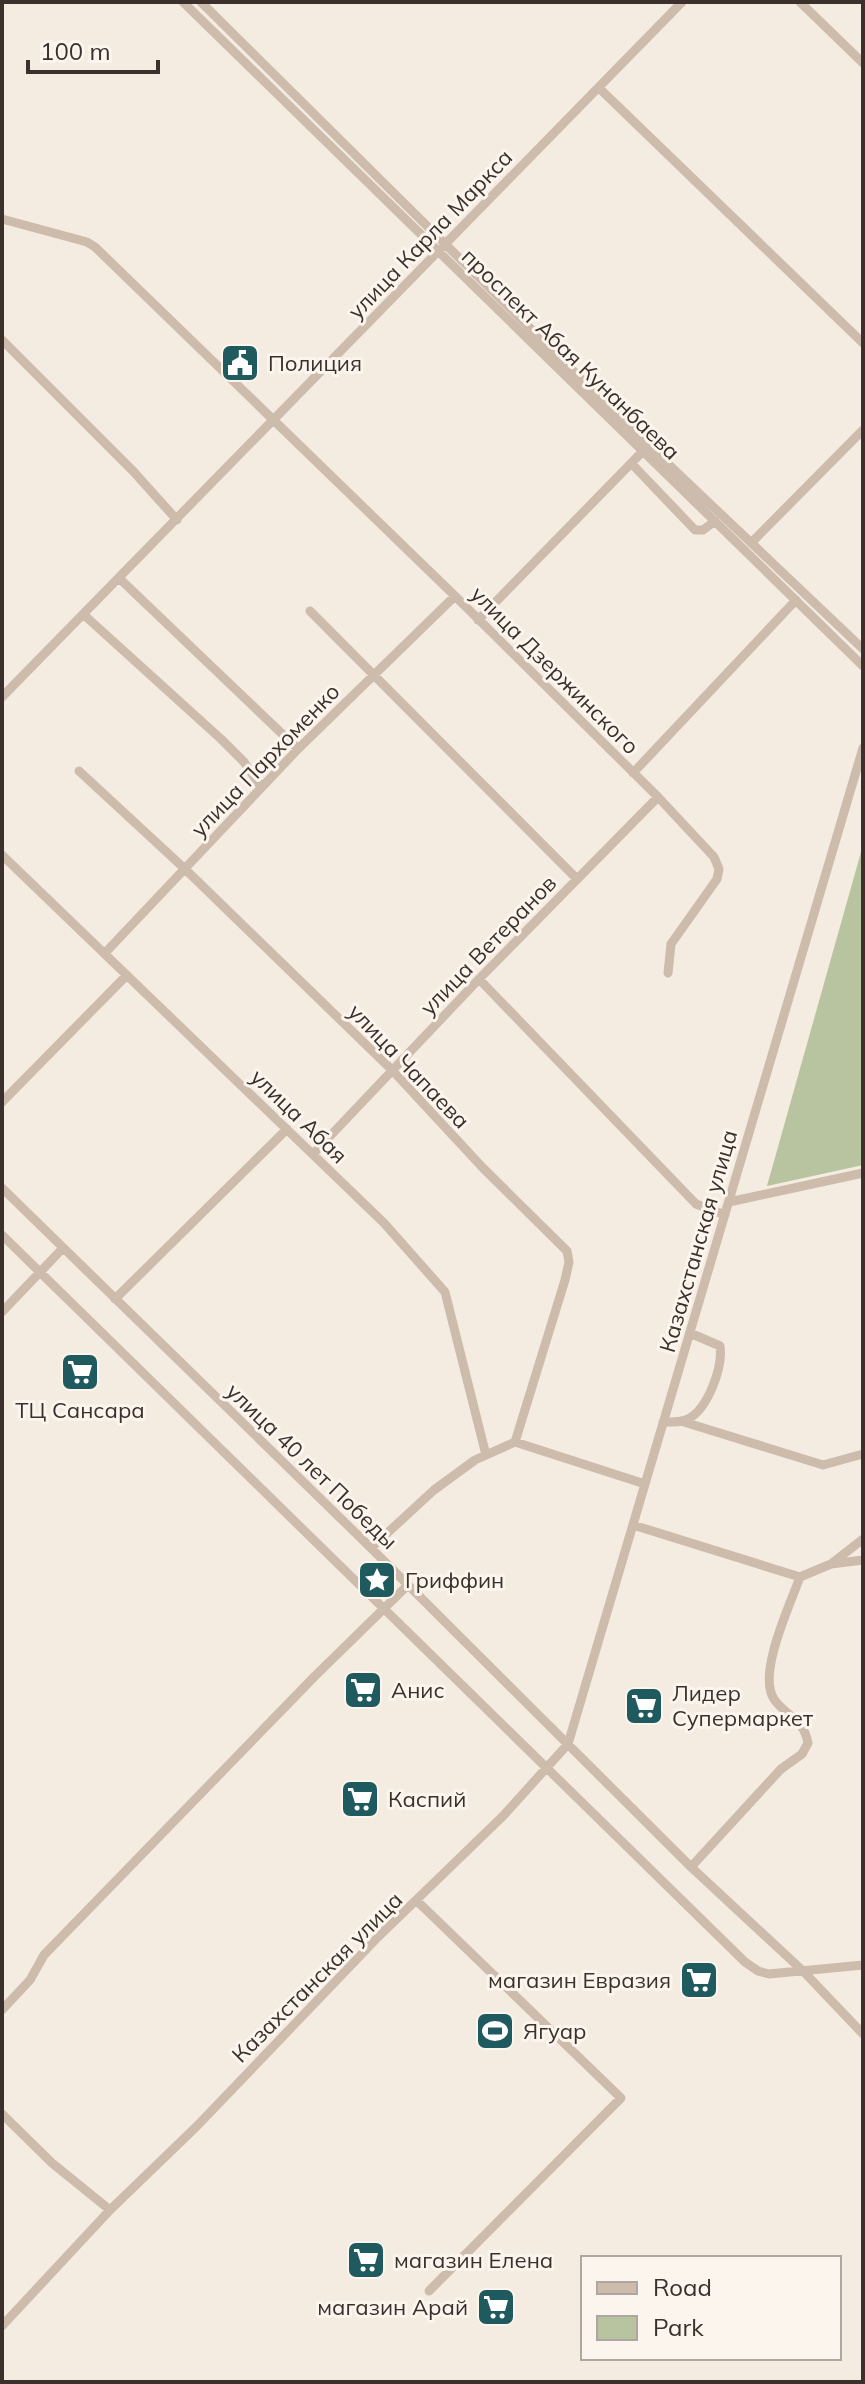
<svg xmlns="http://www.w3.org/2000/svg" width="865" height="2384" font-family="Mulish,sans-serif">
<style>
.green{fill:#b8c4a0}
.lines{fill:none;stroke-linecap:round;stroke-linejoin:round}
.street{stroke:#cdbbac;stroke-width:9}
.labels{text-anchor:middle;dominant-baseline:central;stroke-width:6;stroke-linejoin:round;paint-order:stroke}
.street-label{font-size:22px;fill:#3b302b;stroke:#fbf5ee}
.poi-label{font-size:22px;fill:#3b302b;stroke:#fbf5ee;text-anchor:start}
</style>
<rect width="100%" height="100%" fill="#f4ebe1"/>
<path class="green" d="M863 845V1165L767 1186Z"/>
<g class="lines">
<path class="street" d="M183 2 863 666
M201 2 648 445 863 649
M800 2 863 63
M599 88 863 343
M2 219 87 242 95 247 455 596 658 797 714 857 719 869 717 879 671 944 668 973
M2 340 133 471 177 520
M632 464 695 530H703L715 521
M751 543 863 430
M119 578 298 749
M310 611 577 879
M83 614 221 739 244 762 261 787
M478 620 646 448
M2 697 682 2
M79 771 185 869 392 1070 483 1168 567 1251 569 1262 565 1280 515 1442
M633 773 796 600
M2 855 384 1223 445 1292 486 1455
M105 953 298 749 455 596
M479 979 696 1204 725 1215
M2 1102 127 975
M313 1154 479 979 658 797
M2 1188 371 1548 691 1867 803 1971 863 2034
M729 1202 863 1173
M2 1235 745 1962 758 1971 769 1974 863 1965
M115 1299 287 1129
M2 1312 63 1248
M663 1422C672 1422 681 1423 688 1419 708 1409 723 1367 720 1346L690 1333
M684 1422 823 1465 863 1454
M633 1525 800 1577 831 1564 863 1539
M371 1548 434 1490 475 1460 515 1442 645 1484
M831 1564 863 1560
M691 1867 781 1769 802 1754 808 1743C803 1717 786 1717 774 1699 757 1674 790 1605 800 1577
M417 1901 621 2098 429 2291
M2 2010 30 1980 44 1955 315 1676 408 1585
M2 2114 52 2163 110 2210
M2 2326 110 2210 197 2126 378 1937 503 1816 568 1744 863 748"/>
</g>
<defs>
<g id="civic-square" transform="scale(2)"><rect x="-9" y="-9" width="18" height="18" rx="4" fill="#1f5a5e" stroke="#fbf5ee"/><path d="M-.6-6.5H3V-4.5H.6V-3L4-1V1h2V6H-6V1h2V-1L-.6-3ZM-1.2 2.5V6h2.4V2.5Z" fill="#fff"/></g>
<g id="supermarket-square" transform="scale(2)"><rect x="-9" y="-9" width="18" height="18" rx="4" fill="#1f5a5e" stroke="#fbf5ee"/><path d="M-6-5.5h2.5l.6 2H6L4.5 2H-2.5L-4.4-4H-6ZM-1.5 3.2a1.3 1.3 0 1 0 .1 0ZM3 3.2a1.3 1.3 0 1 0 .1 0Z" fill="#fff"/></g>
<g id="sight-square" transform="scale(2)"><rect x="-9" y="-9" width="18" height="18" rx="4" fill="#1f5a5e" stroke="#fbf5ee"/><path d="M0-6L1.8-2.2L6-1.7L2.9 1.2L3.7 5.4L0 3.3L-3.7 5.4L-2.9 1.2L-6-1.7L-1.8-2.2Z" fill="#fff"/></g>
<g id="stadium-square" transform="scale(2)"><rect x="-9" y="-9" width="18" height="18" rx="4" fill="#1f5a5e" stroke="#fbf5ee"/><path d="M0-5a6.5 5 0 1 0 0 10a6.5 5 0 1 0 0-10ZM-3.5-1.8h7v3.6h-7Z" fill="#fff"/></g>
</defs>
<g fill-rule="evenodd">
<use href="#civic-square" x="240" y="363"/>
<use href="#supermarket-square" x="80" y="1372"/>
<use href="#sight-square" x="377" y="1580"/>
<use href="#supermarket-square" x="363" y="1690"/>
<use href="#supermarket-square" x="644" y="1706"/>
<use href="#supermarket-square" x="360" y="1799"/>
<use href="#supermarket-square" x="699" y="1980"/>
<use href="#stadium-square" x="495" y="2031"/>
<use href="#supermarket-square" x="366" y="2260"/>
<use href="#supermarket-square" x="496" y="2307"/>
</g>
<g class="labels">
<g class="street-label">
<text transform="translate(430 234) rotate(-46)">улица Карла Маркса</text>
<text transform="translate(571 354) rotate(44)">проспект Абая Кунанбаева</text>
<text transform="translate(555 670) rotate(45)">улица Дзержинского</text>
<text transform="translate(265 760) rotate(-46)">улица Пархоменко</text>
<text transform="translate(488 945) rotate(-46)">улица Ветеранов</text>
<text transform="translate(409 1066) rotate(46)">улица Чапаева</text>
<text transform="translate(299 1116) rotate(44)">улица Абая</text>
<text transform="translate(698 1241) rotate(-74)">Казахстанская улица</text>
<text transform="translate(312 1466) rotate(44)">улица 40 лет Победы</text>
<text transform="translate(317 1977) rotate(-45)">Казахстанская улица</text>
</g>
<g class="poi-label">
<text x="268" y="363">Полиция</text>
<text x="80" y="1410" text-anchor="middle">ТЦ Сансара</text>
<text x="405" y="1580">Гриффин</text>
<text x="391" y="1690">Анис</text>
<text x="672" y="1693">Лидер<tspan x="672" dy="25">Супермаркет</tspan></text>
<text x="388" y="1799">Каспий</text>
<text x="671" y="1980" text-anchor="end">магазин Евразия</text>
<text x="523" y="2031">Ягуар</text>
<text x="394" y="2260">магазин Елена</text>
<text x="468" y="2307" text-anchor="end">магазин Арай</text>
</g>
</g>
<rect width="865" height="2384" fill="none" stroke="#3b302b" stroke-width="8"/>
<rect x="581" y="2256" width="260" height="104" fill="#fbf5ee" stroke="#aea6a0" stroke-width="2"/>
<rect x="597" y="2282" width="40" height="12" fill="#cdbbac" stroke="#aea6a0" stroke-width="2"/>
<text x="653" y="2296" font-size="24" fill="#3b302b">Road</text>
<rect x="597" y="2316" width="40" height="24" fill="#b8c4a0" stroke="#aea6a0" stroke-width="2"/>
<text x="653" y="2336" font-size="24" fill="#3b302b">Park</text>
<path d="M28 60v12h130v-12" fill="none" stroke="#3b302b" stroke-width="4"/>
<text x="40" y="60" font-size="24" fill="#3b302b" stroke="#fbf5ee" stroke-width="6" paint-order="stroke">100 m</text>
</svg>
